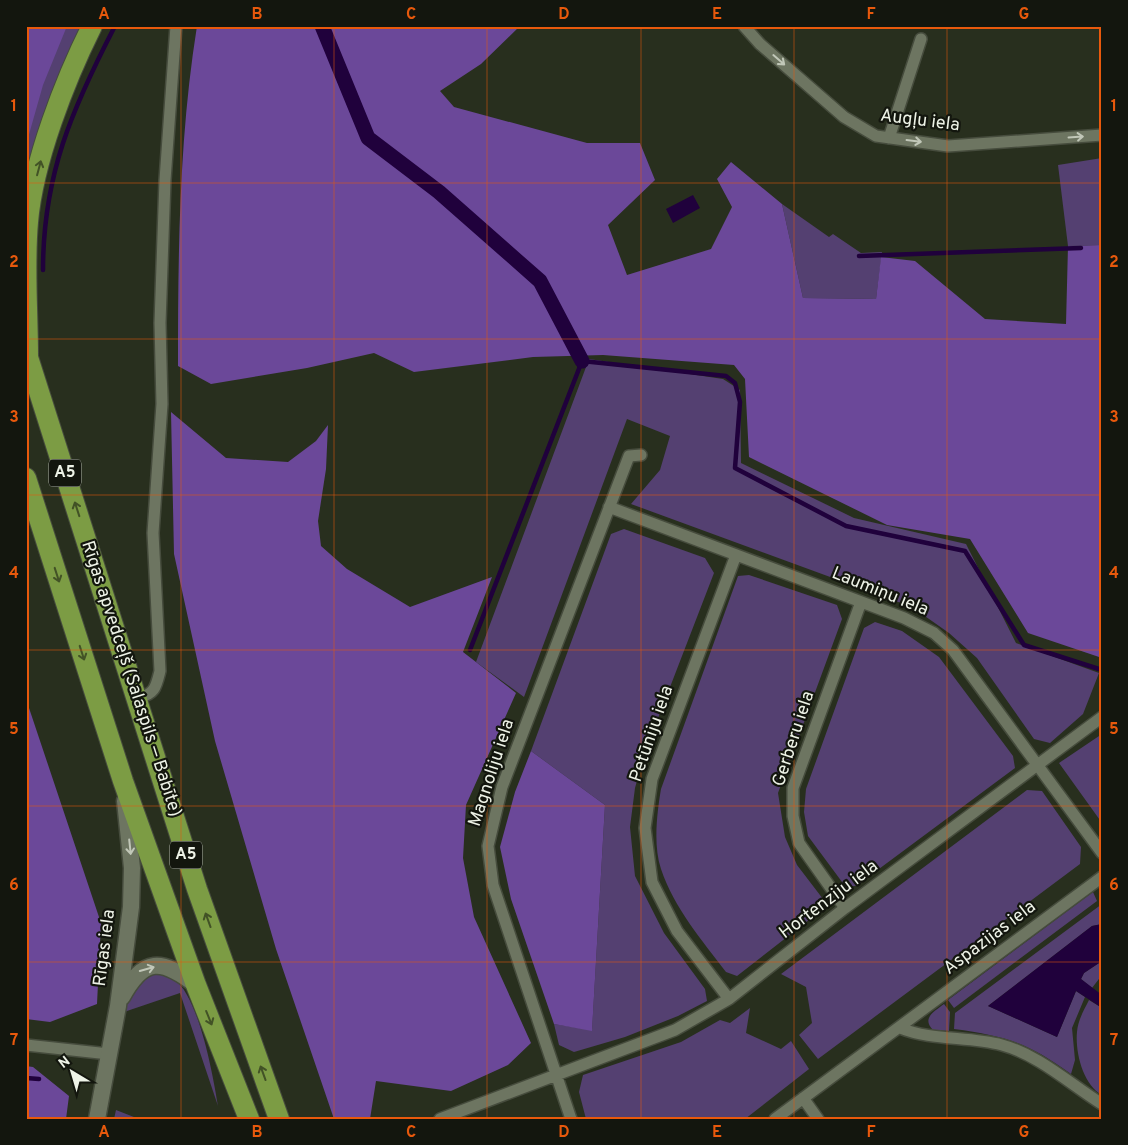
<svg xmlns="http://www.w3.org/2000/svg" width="1128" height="1145" font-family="Overpass,sans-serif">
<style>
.green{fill:#544071}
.forest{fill:#6b4899}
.water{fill:#20013c}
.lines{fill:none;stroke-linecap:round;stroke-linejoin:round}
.stream{stroke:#20013c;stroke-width:4.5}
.canal{stroke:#20013c;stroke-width:15}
.minor-casing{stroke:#464c3d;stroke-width:14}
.secondary-casing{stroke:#464c3d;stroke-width:19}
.trunk-casing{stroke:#464c3d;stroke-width:22}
.minor{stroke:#6d7561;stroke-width:11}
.secondary{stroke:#6d7561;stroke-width:16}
.trunk{stroke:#7c9c44;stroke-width:20}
.oneway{stroke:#c1c7b8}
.oneway2{stroke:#425226}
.grid{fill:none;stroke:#e8590c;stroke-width:1;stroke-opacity:0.55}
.labels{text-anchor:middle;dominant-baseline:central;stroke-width:4.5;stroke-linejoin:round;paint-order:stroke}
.shield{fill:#13160e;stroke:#acb1a6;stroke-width:1}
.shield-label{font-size:16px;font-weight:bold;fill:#eef3e7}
.street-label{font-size:18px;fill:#eef3e7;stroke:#13160e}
.neatline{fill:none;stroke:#e8590c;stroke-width:2}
.grid-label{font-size:16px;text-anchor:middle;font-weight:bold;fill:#e8590c}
</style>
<rect width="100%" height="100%" fill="#282f1e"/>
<path class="green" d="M26 26H83L49 100 26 172Z
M1102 158V245L1068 246 1058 165Z
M782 204 829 237 833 234 861 253 882 252 876 299 803 298Z
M589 359 723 379 740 390 741 463 854 518 966 544 1016 643 1099 673 1083 714 1050 743 1034 739 977 658 949 633 912 607 631 504 660 470 670 436 627 419 524 697 476 662Z
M624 529 705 558 714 573 645 752 635 788 630 827 635 876 664 933 705 989 707 1001 678 1016 625 1037 574 1052 559 1045 554 1024 592 1030 605 805 531 751 611 534Z
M749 575 837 605 842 619 778 793 785 837 797 865 823 899V909L737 976 726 972C702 940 674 908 661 869 653 845 657 813 661 789L738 576Z
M875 622 902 631 939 657 1013 756 1015 768 856 886H845L808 836 804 812 806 789 864 628Z
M1102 734V823L1059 763Z
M1027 790 1042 791 1081 847 1080 864 818 1059 799 1035 812 1023 806 987 781 974Z
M1093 892 1097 901 954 1008 948 1000Z
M1102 904V924L1092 926 988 1006 1057 1037 1076 991 1085 997 1072 1028 1075 1060 1071 1074C1028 1043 1006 1036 954 1029L955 1013Z
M1102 961V975L1092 988 1081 979 1084 973Z
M152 974C159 974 168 974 174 979 199 997 213 1075 218 1106L180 993 124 1012 133 988Z
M1089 1000 1102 1008 1100 1028 1102 1035V1095C1083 1085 1075 1052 1077 1032 1078 1020 1084 1010 1089 1000Z
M944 1004 950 1012 949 1031 933 1030C921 1018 935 1011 944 1004Z
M750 1008 746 1033 781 1049 791 1041 809 1069 745 1119H586L579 1092 583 1075 681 1042 720 1020 730 1023Z
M116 1110 139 1119H114Z"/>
<path class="forest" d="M26 26H67L43 85 26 145Z
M197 26H520L481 64 440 91 454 107 587 143H640L655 180 608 225 627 275 711 249 732 207 717 179 731 162 782 204 803 298 876 299 881 257 915 261 985 319 1066 324 1068 246 1102 245V658L1028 633 970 539 887 525 749 457 745 379 734 365 603 355 533 357 414 372 374 353 307 368 211 384 178 366C178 253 179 138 197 26Z
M171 412 226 458 288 462 316 441 328 425 326 469 318 521 321 546 347 569 410 607 492 577 463 652 516 693 466 805 463 858 474 917 531 1043 508 1065 451 1091 376 1081 370 1119H334L276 949 215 741 174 554Z
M26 699 101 923 97 1004 50 1022 26 1019Z
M531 751 605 805 592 1031 554 1024 511 899 500 847 515 792Z
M26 1066 33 1067 69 1096 66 1119H26Z"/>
<path class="water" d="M693 195 700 208 673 223 666 209Z
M1102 924V961L1084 973 1081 979 1102 995V1008L1076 991 1057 1037 988 1006 1092 926Z"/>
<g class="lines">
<path class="stream" d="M859 256 1081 248
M43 270C43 175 72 109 115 26
M470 650 582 361 726 376 735 383 740 402 735 468 846 526 965 551 1024 645 1102 670
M26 1078 39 1079"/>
<path class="canal" d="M322 26 368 138 439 192 540 281 582 361"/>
<g class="minor-casing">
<path id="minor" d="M744 26 760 44 844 117 876 136 948 146 1102 135
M889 138 921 39
M609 507 904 618 934 633 953 650 1102 853
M138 698C155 694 156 687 160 671L153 533 162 404 160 323 165 180 176 26
M845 908 799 843 793 816V788L861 602
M729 999 677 931 652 882 645 828 652 779 736 555
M900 1028C932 1041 968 1036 1002 1045 1039 1055 1070 1084 1102 1104
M26 1045 109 1054
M803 1098 818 1119
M440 1119 675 1030 729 999 845 908 1102 717
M571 1119 493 885 488 846 502 787 629 456 641 455
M775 1119 1102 877"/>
</g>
<g class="secondary-casing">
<path id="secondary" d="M122 997C144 957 161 958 196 985
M97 1119 118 1006 131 907 132 868 125 801"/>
</g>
<g class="trunk-casing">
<path id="trunk" d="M26 351 197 889 279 1119
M28 356C28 312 24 266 28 222 33 162 65 80 92 26
M26 478 123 781 196 985 249 1119"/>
</g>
<use href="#minor" class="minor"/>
<use href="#secondary" class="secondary"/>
<use href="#trunk" class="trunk"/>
</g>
<defs><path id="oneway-shaft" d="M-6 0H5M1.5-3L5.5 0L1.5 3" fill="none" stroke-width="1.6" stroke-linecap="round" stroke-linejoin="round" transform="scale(1.25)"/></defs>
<g class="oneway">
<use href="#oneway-shaft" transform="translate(779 60) rotate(41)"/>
<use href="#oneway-shaft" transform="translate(1076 137) rotate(-4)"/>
<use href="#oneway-shaft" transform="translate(914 141) rotate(7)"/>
<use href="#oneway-shaft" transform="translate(130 847) rotate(84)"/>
<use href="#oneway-shaft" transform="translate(147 969) rotate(-16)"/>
</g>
<g class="oneway2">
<use href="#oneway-shaft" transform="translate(39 168) rotate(-75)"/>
<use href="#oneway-shaft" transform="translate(77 509) rotate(-108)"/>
<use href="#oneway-shaft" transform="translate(57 575) rotate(72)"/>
<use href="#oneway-shaft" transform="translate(82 653) rotate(72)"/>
<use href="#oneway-shaft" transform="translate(208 920) rotate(-110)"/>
<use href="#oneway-shaft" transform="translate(209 1018) rotate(68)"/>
<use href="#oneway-shaft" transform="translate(263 1073) rotate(-110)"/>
</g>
<path class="grid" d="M181 26V1119M334 26V1119M487 26V1119M641 26V1119M794 26V1119M947 26V1119M26 183H1102M26 339H1102M26 495H1102M26 650H1102M26 806H1102M26 962H1102"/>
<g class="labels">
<g class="shield">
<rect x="49" y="459.5" width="32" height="27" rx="4"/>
<rect x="170" y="841.5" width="32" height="27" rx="4"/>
</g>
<g class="shield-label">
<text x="65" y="473">A5</text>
<text x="186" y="855">A5</text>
</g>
<g class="street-label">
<text transform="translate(920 121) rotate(7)">Augļu iela</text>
<text transform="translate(880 592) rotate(22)">Laumiņu iela</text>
<text transform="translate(131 679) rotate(72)">Rīgas apvedceļš (Salaspils — Babīte)</text>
<text transform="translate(652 734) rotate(-71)">Petūniju iela</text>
<text transform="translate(794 739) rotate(-72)">Gerberu iela</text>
<text transform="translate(492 773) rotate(-72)">Magnoliju iela</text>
<text transform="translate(829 900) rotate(-37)">Hortenziju iela</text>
<text transform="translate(990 938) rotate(-37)">Aspazijas iela</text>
<text transform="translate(105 948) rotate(-83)">Rīgas iela</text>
</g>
</g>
<rect width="1128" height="1145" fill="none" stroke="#13160e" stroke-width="55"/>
<g transform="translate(72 1072) rotate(322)" stroke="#13160e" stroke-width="4" paint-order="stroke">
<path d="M0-4L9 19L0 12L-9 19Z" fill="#eef3e7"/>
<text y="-8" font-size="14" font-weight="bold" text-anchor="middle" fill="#eef3e7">N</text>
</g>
<rect x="28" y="28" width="1072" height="1090" class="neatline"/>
<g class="grid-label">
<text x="104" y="19">A</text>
<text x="257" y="19">B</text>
<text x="411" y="19">C</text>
<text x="564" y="19">D</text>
<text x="717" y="19">E</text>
<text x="871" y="19">F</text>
<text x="1024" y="19">G</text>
<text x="14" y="111">1</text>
<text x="1114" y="111">1</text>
<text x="14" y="267">2</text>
<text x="1114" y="267">2</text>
<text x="14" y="422">3</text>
<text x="1114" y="422">3</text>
<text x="14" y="578">4</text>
<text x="1114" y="578">4</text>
<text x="14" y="734">5</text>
<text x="1114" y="734">5</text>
<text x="14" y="890">6</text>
<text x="1114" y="890">6</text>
<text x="14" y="1045">7</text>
<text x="1114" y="1045">7</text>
<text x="104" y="1137">A</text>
<text x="257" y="1137">B</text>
<text x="411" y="1137">C</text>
<text x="564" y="1137">D</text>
<text x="717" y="1137">E</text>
<text x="871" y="1137">F</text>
<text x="1024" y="1137">G</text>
</g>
</svg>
